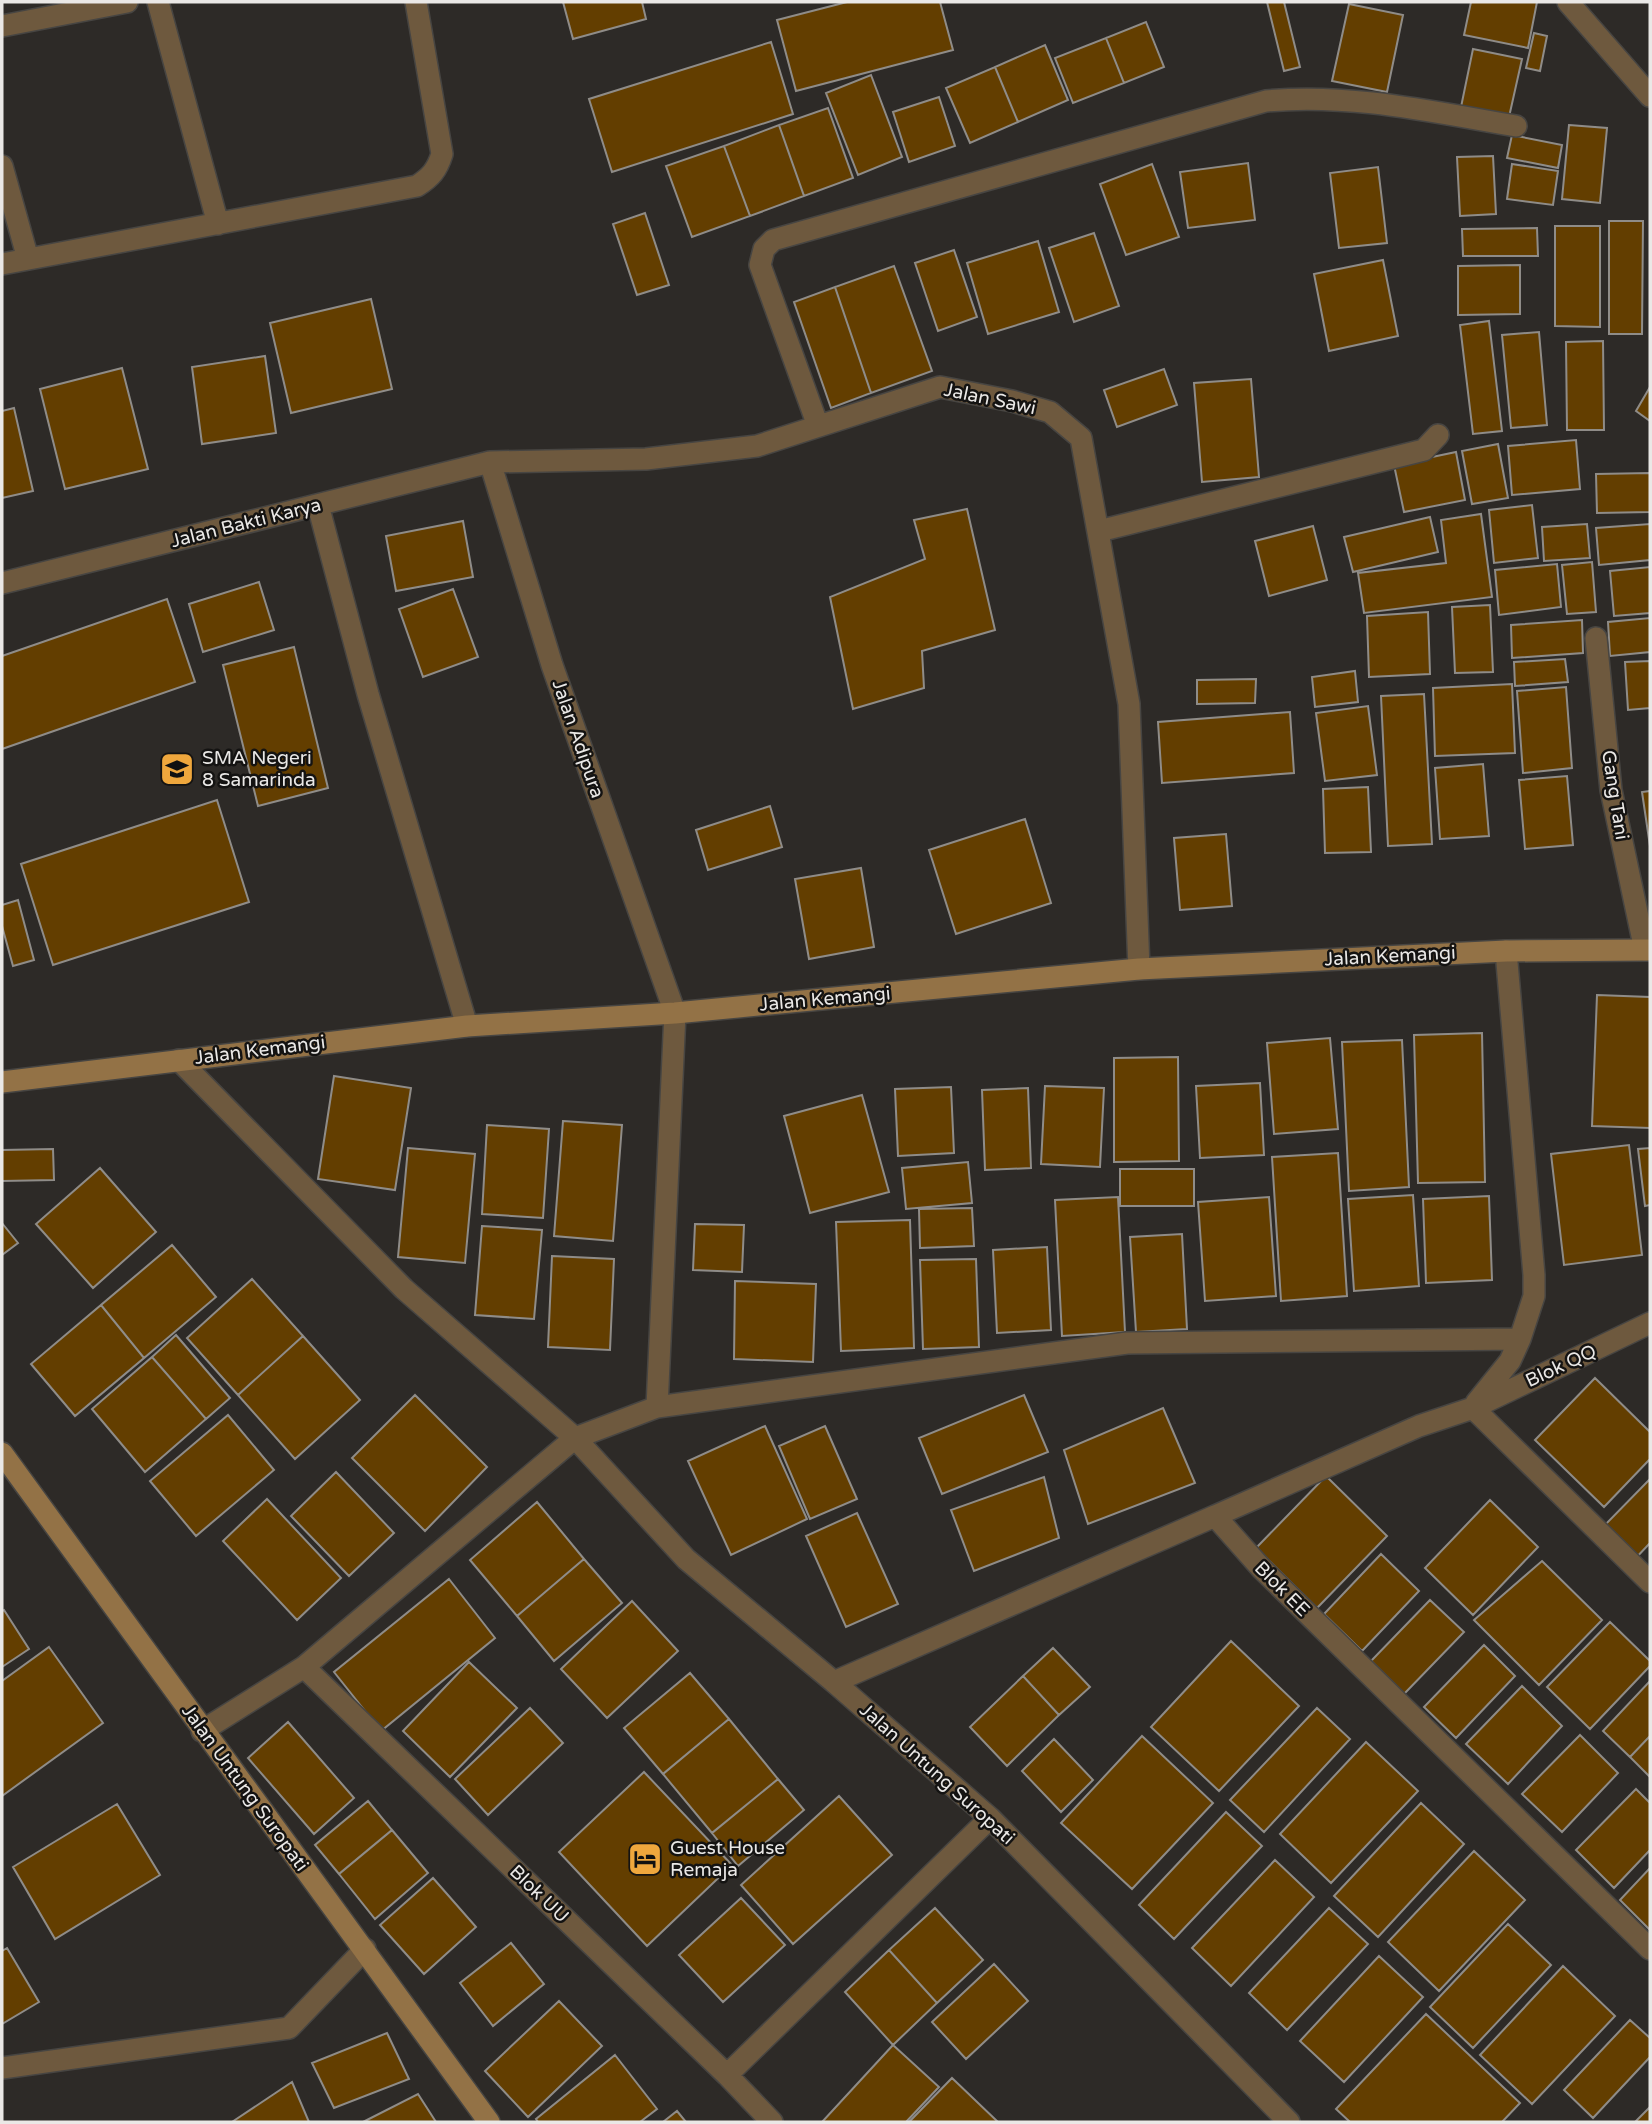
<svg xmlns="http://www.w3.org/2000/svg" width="1652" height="2124" font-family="'Varela Round',sans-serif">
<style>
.building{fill:#633e00;stroke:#8f8c88;stroke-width:2}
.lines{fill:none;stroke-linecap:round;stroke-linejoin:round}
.lane-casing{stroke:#474542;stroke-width:24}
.street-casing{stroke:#474542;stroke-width:24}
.secondary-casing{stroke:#474542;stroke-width:24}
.lane{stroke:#6e593e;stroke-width:21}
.street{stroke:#6e593e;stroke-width:21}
.secondary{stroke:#937246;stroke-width:21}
.labels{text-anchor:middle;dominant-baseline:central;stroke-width:5;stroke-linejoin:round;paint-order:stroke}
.street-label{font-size:19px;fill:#eae8e6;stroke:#141312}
.poi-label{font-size:19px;fill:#eae8e6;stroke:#141312;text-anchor:start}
</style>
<rect width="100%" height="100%" fill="#2d2a27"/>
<path class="building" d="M563 2H642L646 19 573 39Z
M847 2H940L953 50 796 91 777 20Z
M1267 2H1284L1300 67 1284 71Z
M1471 2H1537L1528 48 1464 35Z
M1349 4 1403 15 1387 92 1332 81Z
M1146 22 1164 67 1124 83 1106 38Z
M1534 33 1547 36 1540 71 1526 68Z
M1106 38 1124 83 1073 103 1055 58Z
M771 42 793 114 612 172 589 99Z
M1045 45 1068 100 1018 122 995 67Z
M1473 49 1522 59 1509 117 1461 107Z
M995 67 1018 122 970 143 946 88Z
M871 75 902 157 858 175 826 93Z
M939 97 955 146 909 162 893 112Z
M828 108 853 178 804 196 779 125Z
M779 125 804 196 750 216 724 146Z
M1569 125 1607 128 1600 203 1562 199Z
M1512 135 1562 145 1558 168 1507 158Z
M724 146 750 216 692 237 666 166Z
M1493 156 1496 214 1460 216 1457 157Z
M1248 163 1255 220 1188 228 1180 172Z
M1152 164 1179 237 1126 255 1100 184Z
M1512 164 1558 171 1553 205 1507 199Z
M1378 167 1387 243 1339 248 1330 173Z
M645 213 669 285 637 295 613 224Z
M1609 221H1643L1642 334H1609Z
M1555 226H1600V327L1555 326Z
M1537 228 1538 256H1463L1462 229Z
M1094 233 1119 306 1074 322 1049 248Z
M1038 241 1059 312 988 334 967 263Z
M954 250 977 317 938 331 915 263Z
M1383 260 1398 336 1329 351 1314 274Z
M1520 265V314L1458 315V266Z
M894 266 932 371 871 393 835 287Z
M835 287 871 393 831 408 794 302Z
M371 299 392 389 291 413 270 323Z
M1489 321 1502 431 1473 434 1460 325Z
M1539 332 1547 425 1511 428 1502 335Z
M1603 341 1604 430H1567L1566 342Z
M265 356 276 433 202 444 192 367Z
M122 368 148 469 65 489 40 389Z
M1164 369 1177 405 1117 427 1104 390Z
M1251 379 1259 477 1202 482 1194 383Z
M1650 387V421L1636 411Z
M14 408 33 491 2 498V411Z
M1576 440 1580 489 1512 495 1508 446Z
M1498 444 1508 498 1472 504 1462 451Z
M1456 452 1465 500 1404 512 1394 465Z
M1650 473V512L1597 513 1596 474Z
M1532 505 1538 558 1494 563 1489 510Z
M967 509 995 630 922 651 924 688 853 709 830 597 925 559 914 520Z
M1481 514 1492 597 1364 613 1358 573 1446 563 1441 520Z
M1430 517 1438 552 1353 572 1344 537Z
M463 521 473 577 396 591 386 536Z
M1587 524 1590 558 1544 561 1542 527Z
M1650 524V560L1599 565 1596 528Z
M1313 526 1327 580 1269 596 1255 541Z
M1592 562 1596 612 1567 614 1562 565Z
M1557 564 1561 607 1499 615 1495 570Z
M1650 567V613L1614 616 1610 571Z
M259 582 274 630 203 652 189 604Z
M453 589 478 657 423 677 399 609Z
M167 599 195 682 2 749V656Z
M1490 605 1493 672 1455 673 1452 607Z
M1428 612 1430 674 1369 677 1367 616Z
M1650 618V652L1610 656 1608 622Z
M1582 620 1583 653 1512 658 1511 625Z
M294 647 328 788 258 806 223 665Z
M1565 659 1568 682 1515 686 1514 662Z
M1650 661V708L1628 710 1625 662Z
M1355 671 1358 702 1315 707 1312 677Z
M1256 679 1255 703 1197 704V680Z
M1512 684 1515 753 1435 756 1433 688Z
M1566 687 1572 768 1523 773 1517 691Z
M1424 694 1432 844 1388 846 1381 696Z
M1368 706 1377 775 1325 781 1316 713Z
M1290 712 1294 773 1162 783 1158 722Z
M1483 764 1489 836 1440 839 1435 768Z
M1567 776 1573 845 1525 849 1519 780Z
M1368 787 1371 852 1325 853 1323 789Z
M1650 791V846L1642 792Z
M217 800 249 902 53 965 21 864Z
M770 806 782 847 708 870 696 830Z
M1025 819 1051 903 956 934 929 850Z
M1226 834 1232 906 1180 910 1174 838Z
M861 868 874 947 809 959 795 879Z
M18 900 34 960 13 966 2 926V905Z
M1597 995 1650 997V1128L1592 1126Z
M1482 1033 1485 1182 1418 1183 1414 1035Z
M1330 1038 1338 1129 1274 1134 1267 1043Z
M1402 1040 1409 1187 1349 1191 1342 1042Z
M1178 1057 1179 1161 1114 1162V1058Z
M334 1076 411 1088 395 1190 318 1179Z
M1260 1083 1264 1155 1200 1158 1196 1086Z
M1045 1086 1104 1088 1100 1167 1041 1164Z
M951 1087 954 1153 898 1156 895 1089Z
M1028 1088 1031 1168 985 1170 982 1090Z
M862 1095 889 1192 810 1213 784 1116Z
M563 1121 622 1125 613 1241 554 1236Z
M487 1125 549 1129 543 1218 482 1214Z
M1629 1145 1642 1255 1564 1265 1551 1154Z
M408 1148 475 1154 465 1263 398 1257Z
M1650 1148V1205L1645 1206 1638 1149Z
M53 1149 54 1180 2 1181V1150Z
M1338 1153 1347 1296 1281 1301 1272 1157Z
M968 1162 972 1203 906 1209 902 1168Z
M100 1168 156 1232 93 1288 36 1224Z
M1120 1169H1194V1206H1120Z
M1413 1195 1419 1286 1354 1291 1348 1199Z
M1489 1196 1492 1280 1426 1283 1423 1199Z
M1118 1197 1125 1332 1062 1336 1055 1200Z
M1269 1197 1276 1296 1205 1301 1198 1202Z
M972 1208 974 1246 920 1248 919 1209Z
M910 1220 914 1348 841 1351 836 1222Z
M2 1223 18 1243 2 1255Z
M695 1224 744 1225 742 1272 693 1270Z
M482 1226 542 1230 534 1319 475 1315Z
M1182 1234 1187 1329 1136 1332 1130 1237Z
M172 1245 216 1297 144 1358 101 1305Z
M1047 1247 1051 1330 997 1333 993 1250Z
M552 1256 614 1259 610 1350 548 1347Z
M976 1259 979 1347 923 1349 920 1260Z
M252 1279 303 1336 238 1395 187 1338Z
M735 1281 816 1284 813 1362 734 1359Z
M101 1305 144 1358 75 1416 31 1364Z
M176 1335 230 1398 206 1419 152 1357Z
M303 1336 360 1400 295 1459 238 1395Z
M152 1357 206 1419 145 1472 92 1409Z
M1595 1378 1650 1432V1459L1604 1507 1535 1440Z
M415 1395 487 1467 425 1531 352 1458Z
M1024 1395 1048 1452 942 1494 919 1438Z
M1163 1408 1195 1483 1088 1524 1064 1450Z
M228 1415 274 1470 196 1536 150 1481Z
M765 1426 807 1519 731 1555 688 1461Z
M825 1426 857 1499 810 1519 779 1446Z
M336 1472 394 1533 349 1576 291 1516Z
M1326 1476 1387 1536 1317 1608 1256 1548Z
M1044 1477 1059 1538 974 1571 951 1510Z
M1650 1479V1543L1633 1561 1601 1529Z
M267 1499 341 1578 297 1620 223 1541Z
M1490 1500 1538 1547 1473 1615 1425 1568Z
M537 1502 584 1559 517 1616 470 1560Z
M857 1513 898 1604 846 1627 806 1536Z
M1381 1554 1419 1591 1362 1651 1324 1614Z
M584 1559 622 1603 554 1661 517 1616Z
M1542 1561 1602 1620 1539 1685 1474 1620Z
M449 1579 495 1638 381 1731 334 1672Z
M1430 1600 1464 1632 1404 1694 1371 1661Z
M632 1601 678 1651 607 1718 561 1669Z
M4 1610 29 1649 2 1667V1611Z
M1610 1622 1650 1661V1666L1590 1729 1547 1687Z
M1231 1641 1299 1706 1219 1791 1151 1727Z
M1484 1645 1515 1676 1456 1738 1424 1707Z
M49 1647 103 1723 2 1796V1681Z
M1053 1648 1090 1687 1059 1715 1023 1676Z
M469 1662 517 1708 450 1777 403 1731Z
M690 1673 729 1719 663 1774 624 1728Z
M1023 1676 1059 1715 1007 1766 970 1727Z
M1650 1681V1736L1630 1757 1603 1731Z
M1522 1686 1562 1726 1508 1784 1466 1744Z
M530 1708 563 1743 488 1815 455 1779Z
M1317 1708 1350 1739 1264 1832 1230 1800Z
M729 1719 778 1779 712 1833 663 1774Z
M288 1722 354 1798 314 1834 248 1758Z
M1580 1735 1618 1773 1562 1832 1522 1794Z
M1142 1736 1213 1803 1132 1889 1061 1823Z
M1650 1736V1777L1630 1757Z
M1054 1739 1093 1780 1061 1812 1022 1771Z
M1366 1742 1418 1791 1331 1883 1280 1834Z
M644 1772 732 1865 647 1946 559 1852Z
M778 1779 804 1810 738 1866 712 1833Z
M1636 1789 1650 1803V1850L1614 1888 1576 1850Z
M839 1796 892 1855 793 1944 741 1885Z
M368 1801 392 1830 339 1874 315 1845Z
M1421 1803 1464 1844 1378 1937 1334 1896Z
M117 1804 160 1875 55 1939 13 1867Z
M1226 1812 1262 1846 1174 1939 1139 1905Z
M392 1830 428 1873 375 1919 339 1874Z
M1474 1851 1525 1900 1439 1991 1388 1942Z
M1275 1860 1314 1897 1231 1986 1192 1948Z
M1650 1868V1930L1620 1900Z
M433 1878 476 1927 424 1974 380 1925Z
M741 1898 785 1945 723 2002 679 1955Z
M935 1908 983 1960 937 2003 889 1950Z
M1329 1908 1368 1944 1287 2030 1249 1993Z
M1508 1924 1551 1965 1473 2048 1430 2007Z
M511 1943 544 1984 493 2026 460 1983Z
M7 1948 39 2002 2 2024V1951Z
M889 1950 937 2003 893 2045 845 1992Z
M1379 1956 1423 1997 1344 2082 1300 2041Z
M994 1964 1028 2001 966 2059 932 2022Z
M1563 1966 1615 2016 1532 2104 1480 2055Z
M559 2001 602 2046 528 2117 485 2071Z
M1426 2014 1520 2103 1502 2122H1350L1336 2109Z
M1630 2020 1650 2038V2057L1593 2118 1564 2090Z
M387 2033 409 2079 334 2108 312 2063Z
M893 2045 939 2087 906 2122H822Z
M615 2055 657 2109 640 2122H538L536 2119Z
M952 2078 998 2122H909Z
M292 2082 309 2122H232Z
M418 2094 436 2122H363Z
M1650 2107V2122H1635Z
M677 2111 686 2122H663Z"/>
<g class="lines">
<g class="lane-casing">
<path id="lane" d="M158 2 218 224
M2 26 127 2
M2 166 28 259
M2 264 417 186C431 177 437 170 442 154L416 2"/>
</g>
<g class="street-casing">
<path id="street" d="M1568 2 1650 96
M818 426 760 265 764 249 773 240 1266 101C1350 93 1433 112 1516 126
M490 462 552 665 675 1013 657 1407
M318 505 368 694 467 1026
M1099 531 1424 450 1438 435
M2 583 490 462 646 459 757 446 940 387 1012 401 1050 412 1081 438 1129 704 1139 969
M1596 638 1611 790 1645 950
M179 1060 404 1289 575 1438 686 1559 834 1682 990 1818 1289 2122
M1476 1403 1510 1361 1520 1339
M1473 1408 1650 1323
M1215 1516 1419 1426 1473 1408 1650 1582
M304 1667 727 2075 772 2122
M834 1682 1215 1516 1262 1569 1650 1949
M202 1731 304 1667 575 1438 657 1407 1127 1343 1520 1339 1534 1296V1275L1506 951
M2 2068 289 2028 365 1949
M727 2075 990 1818"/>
</g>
<g class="secondary-casing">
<path id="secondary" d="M2 1082 467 1026 675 1013 1139 969 1506 951 1650 950
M2 1453 489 2122"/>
</g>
<use href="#lane" class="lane"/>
<use href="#street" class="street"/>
<use href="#secondary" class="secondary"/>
</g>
<defs>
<g id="school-square" transform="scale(1.75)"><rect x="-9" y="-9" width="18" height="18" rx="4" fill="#efa73d" stroke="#141312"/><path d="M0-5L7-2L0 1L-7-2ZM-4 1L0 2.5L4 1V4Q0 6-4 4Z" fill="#111"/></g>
<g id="hotel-square" transform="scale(1.75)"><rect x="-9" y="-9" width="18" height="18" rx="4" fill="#efa73d" stroke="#141312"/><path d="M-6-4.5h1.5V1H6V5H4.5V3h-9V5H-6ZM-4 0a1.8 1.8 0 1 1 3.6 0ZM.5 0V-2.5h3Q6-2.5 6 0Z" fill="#111"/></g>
</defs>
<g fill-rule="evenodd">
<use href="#school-square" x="177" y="769"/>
<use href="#hotel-square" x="645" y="1859"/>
</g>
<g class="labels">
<g class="street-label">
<text transform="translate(990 399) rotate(12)">Jalan Sawi</text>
<text transform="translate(246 523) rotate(-14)">Jalan Bakti Karya</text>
<text transform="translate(578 739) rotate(71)">Jalan Adipura</text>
<text transform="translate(1615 795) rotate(81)">Gang Tani</text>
<text transform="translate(1390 956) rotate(-3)">Jalan Kemangi</text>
<text transform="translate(825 999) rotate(-5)">Jalan Kemangi</text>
<text transform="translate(260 1050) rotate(-7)">Jalan Kemangi</text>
<text transform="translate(1561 1366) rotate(-25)">Blok QQ</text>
<text transform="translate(1282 1589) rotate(45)">Blok EE</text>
<text transform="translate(937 1774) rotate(42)">Jalan Untung Suropati</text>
<text transform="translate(245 1788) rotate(54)">Jalan Untung Suropati</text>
<text transform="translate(539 1894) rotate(44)">Blok UU</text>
</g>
<g class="poi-label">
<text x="202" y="758">SMA Negeri<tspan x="202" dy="22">8 Samarinda</tspan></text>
<text x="670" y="1848">Guest House<tspan x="670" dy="22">Remaja</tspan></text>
</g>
</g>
<rect width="1652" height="2124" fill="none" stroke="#eae8e6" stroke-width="7"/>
</svg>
